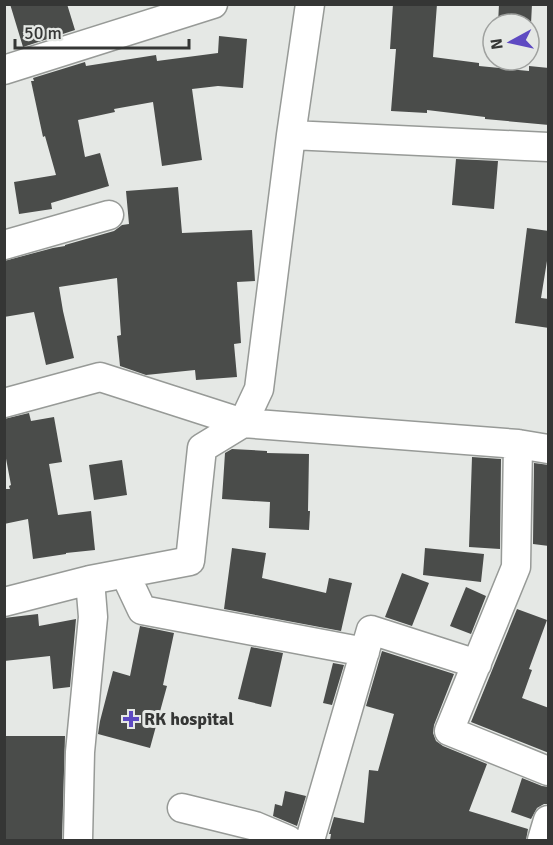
<svg xmlns="http://www.w3.org/2000/svg" width="553" height="845" font-family="Signika,sans-serif">
<style>
.building{fill:#4a4c4a}
.lines{fill:none;stroke-linecap:round;stroke-linejoin:round}
.street-casing{stroke:#979a97;stroke-width:31}
.street{stroke:#fff;stroke-width:28}
.poi-dot{fill:#5e4ac2;stroke:#e5e8e5;stroke-width:2}
.labels{text-anchor:middle;dominant-baseline:central;stroke-width:6;stroke-linejoin:round;paint-order:stroke}
.poi-label{font-size:18px;font-weight:bold;fill:#353635;stroke:#e5e8e5;text-anchor:start}
</style>
<rect width="100%" height="100%" fill="#e5e8e5"/>
<path class="building" d="M10 4H67L75 30 23 47Z
M393 4H437L433 57 479 63V66L529 71V66L549 68V125L485 119V117L427 110V113L391 111 396 49H390Z
M499 4H532L531 24H498Z
M219 36 247 39 243 88 218 86 192 89 202 160 162 166 153 102 114 109 115 112 78 120 85 157 100 153 109 186 51 203 52 209 19 214 14 182 56 175 45 136 43 137 31 81H34L33 78 85 62 86 66 156 55 157 61 218 53Z
M456 159 498 161 494 209 452 205Z
M178 187 182 233 252 230 255 281 237 282 241 343 234 344 237 377 196 380 195 370 146 375 120 366 117 336 121 335 117 278 59 287 63 311 74 358 46 365 34 312 4 317V261L53 248 65 246V245L114 231 122 225 129 224 126 191Z
M527 228 549 231V261H547L541 298 549 299V328L515 323Z
M29 413 31 421 54 417 62 462 49 464 58 515 91 511 95 550 66 553V554L33 559 28 519 4 524V489H10L9 486 11 485 4 448V419Z
M232 449 267 451V453L309 454 308 511H310L309 530 269 528 270 502 222 499 225 453Z
M472 457 501 459 500 549 469 547Z
M122 460 127 495 94 500 89 465Z
M534 463 549 465V546L533 544Z
M232 548 266 553 262 578 326 593 329 578 352 583 341 631 224 609Z
M425 548 484 554 481 582 423 575Z
M402 573 429 583 412 626 385 617Z
M466 587 486 596 471 634 450 626Z
M517 609 547 620 529 669 532 670 522 698 549 708V753L471 722Z
M38 614 39 626 76 619 70 687 53 689 50 656 4 661V618Z
M140 626 174 633 163 685 167 686 150 748 98 734 100 721 113 671 130 676Z
M251 647 283 653 271 707 238 699Z
M382 651 454 674 434 725 433 733 436 741 443 746 487 764 469 811 528 829 526 840H330L331 834H329L334 817 364 823 369 770 378 771 394 714 366 706Z
M333 663 344 665 332 705 323 703Z
M4 736H65L62 840H4Z
M522 778 542 786 549 787V804H544L537 808 531 819 511 812Z
M285 791 306 796 297 826 273 816 275 804 282 806Z"/>
<g class="lines">
<g class="street-casing">
<path id="street" d="M4 70 213 4
M291 135 548 147
M4 245 109 215
M4 403 100 377 243 423 259 389 291 135 310 4
M518 444 516 567 449 731 548 771
M125 574 142 610 365 652
M4 602 90 580 190 561 202 448 243 423 518 444 548 449
M182 808 255 826 288 840
M78 840 80 752 93 617 90 580
M310 840 371 630 477 664
M542 840 548 820"/>
</g>
<use href="#street" class="street"/>
</g>
<path class="poi-dot" d="M128 710h6v6h6v6h-6v6h-6v-6h-6v-6h6z"/>
<g class="labels">
<g class="poi-label">
<text x="144" y="719">RK hospital</text>
</g>
</g>
<rect width="553" height="845" fill="none" stroke="#353635" stroke-width="12"/>
<g transform="translate(511 42) rotate(262)"><circle r="28" fill="#e5e8e5" stroke="#9fa19f" stroke-width="1.5"/>
<path d="M0-4.5L10 22L0 15L-10 22Z" fill="#5e4ac2"/>
<text y="-9" font-size="16" font-weight="bold" text-anchor="middle" fill="#353635">N</text>
</g>
<path d="M15 39v9h174v-9" fill="none" stroke="#353635" stroke-width="3"/>
<text x="24" y="39" font-size="18" fill="#353635" stroke="#e5e8e5" stroke-width="4.5" paint-order="stroke">50 m</text>
</svg>
